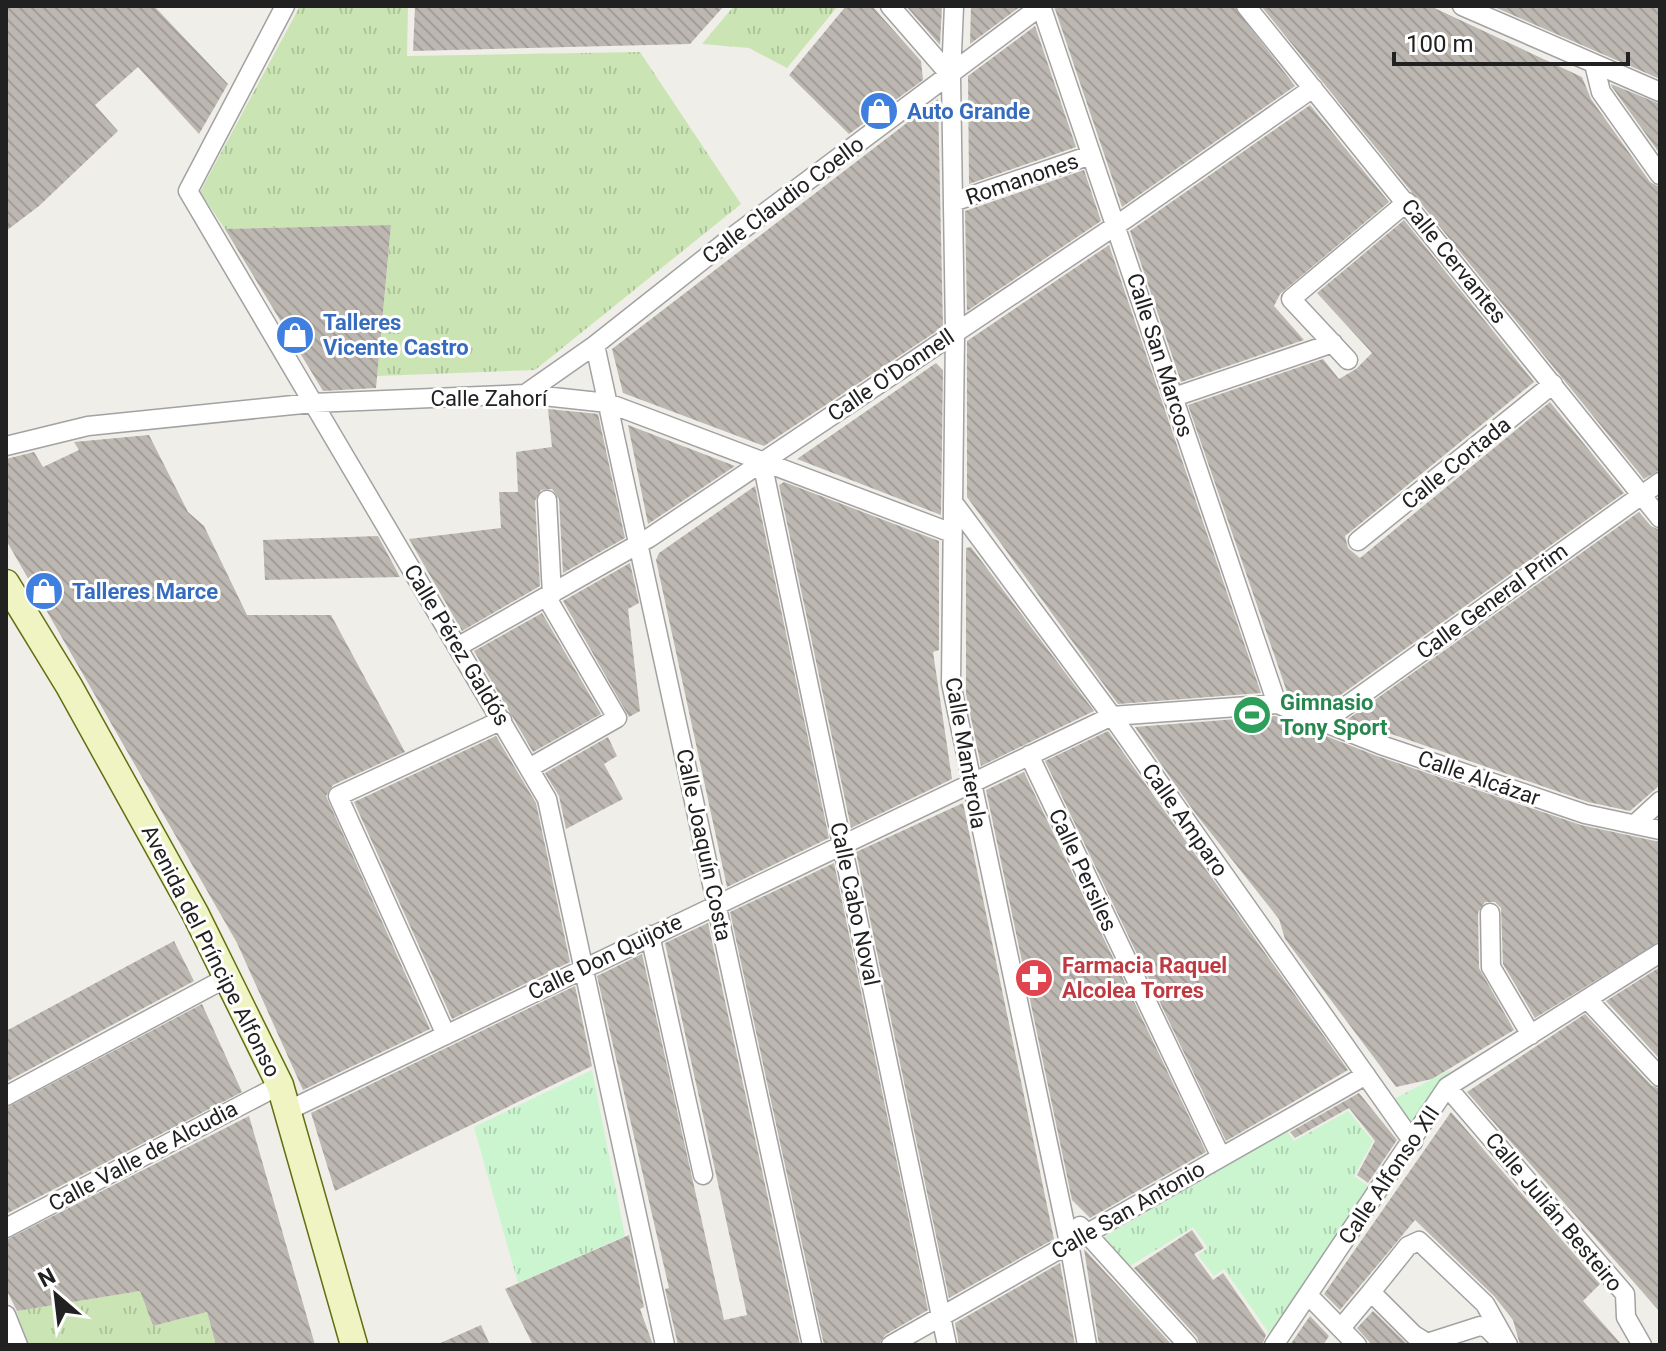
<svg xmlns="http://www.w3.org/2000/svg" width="1666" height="1351" font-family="Roboto,sans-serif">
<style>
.grass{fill:url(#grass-tufts)}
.park{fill:url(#park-tufts)}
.building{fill:url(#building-back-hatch)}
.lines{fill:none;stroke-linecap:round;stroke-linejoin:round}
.street-casing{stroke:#a2a2a2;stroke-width:21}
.secondary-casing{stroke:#616f10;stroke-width:29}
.street{stroke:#fff;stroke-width:18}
.secondary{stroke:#eff4c2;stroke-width:26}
.labels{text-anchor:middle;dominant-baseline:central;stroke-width:6;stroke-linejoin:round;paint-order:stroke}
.shop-label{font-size:22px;font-weight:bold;fill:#366cbe;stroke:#fff;text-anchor:start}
.street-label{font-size:22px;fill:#212121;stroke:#fff}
.leisure-label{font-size:22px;font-weight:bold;fill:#27864d;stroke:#fff;text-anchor:start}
.health-label{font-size:22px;font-weight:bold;fill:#be3a42;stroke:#fff;text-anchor:start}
</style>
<defs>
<pattern id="grass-tufts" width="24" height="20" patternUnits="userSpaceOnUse" patternTransform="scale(2)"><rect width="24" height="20" fill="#cae5b3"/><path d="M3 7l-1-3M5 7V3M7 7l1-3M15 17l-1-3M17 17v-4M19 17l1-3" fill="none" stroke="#adc49a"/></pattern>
<pattern id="park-tufts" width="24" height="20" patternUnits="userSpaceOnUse" patternTransform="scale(2)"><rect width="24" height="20" fill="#caf5cf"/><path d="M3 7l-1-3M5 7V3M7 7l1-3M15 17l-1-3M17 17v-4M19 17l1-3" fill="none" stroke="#add2b1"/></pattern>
<pattern id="building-back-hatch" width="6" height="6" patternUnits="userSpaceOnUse" patternTransform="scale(2)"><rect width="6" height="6" fill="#bdb7b1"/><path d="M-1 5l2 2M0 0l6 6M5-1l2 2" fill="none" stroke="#a29d98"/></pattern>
</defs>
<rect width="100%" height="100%" fill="#f0eee8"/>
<path class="grass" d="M300 6H408L407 56 640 52 741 204 535 370 377 376 391 225 225 229 200 192Z
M734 6H838L787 68 749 48 702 44Z
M140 1291 153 1326 207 1312 216 1345H29L16 1311Z"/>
<path class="park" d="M592 1070 625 1236 518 1283 474 1127Z
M1450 1070 1447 1087 1413 1142 1392 1100Z
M1348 1111 1373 1141 1354 1176 1374 1190 1272 1337 1224 1269 1214 1276 1198 1255 1208 1248 1193 1227 1130 1266 1104 1237 1287 1131 1294 1141Z"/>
<path class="building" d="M6 6H154L228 84 199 134 138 67 95 105 118 131 39 206 6 231Z
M415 6H724L690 44 413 51Z
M846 6H872L921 61 923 80 849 134 789 75Z
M906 6H942L940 45Z
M971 6H1021L970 44Z
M1054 6H1234L1295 86 1122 207Z
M1261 6H1430L1582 77 1591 99 1650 182 1660 187V470L1644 479Z
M1492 6H1660V79Z
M1035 26 1076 147 969 184 968 76Z
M1611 84 1660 104V154L1612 87Z
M938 99 943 327 764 446 623 393 612 349Z
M1310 105 1389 202 1280 294 1274 306 1304 340 1181 382 1130 231Z
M1084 170 1101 221 967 311 965 211Z
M1404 220 1534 382 1350 532 1345 536 1348 548 1360 558 1550 402 1624 493 1325 706 1318 707 1288 695 1188 405 1323 359 1339 379 1356 369 1372 353 1317 293Z
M391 225 376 388 323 391 225 229Z
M1109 245 1261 693 1118 704 967 497V341Z
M936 363 943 370 941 515 797 459Z
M548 409 598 414 625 538 563 573 559 499 552 489 541 490 535 501 540 586 462 631 409 539 501 528 499 492H518L516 452 552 447Z
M628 425 735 466 648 524Z
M149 435 188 512 204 526 247 615H331L405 752 333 785 326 796 430 1029 303 1090 237 943 6 540V459L34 452 43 467 79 450 74 442Z
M784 482 939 541V650L933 652 952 779 851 828 779 485Z
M755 486 829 838 727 887 656 560 659 553Z
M1639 512 1651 526 1660 530V785L1630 811 1588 802 1348 719Z
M378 536 400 577 265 580 263 540Z
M971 547 1094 711 981 766 966 694V548Z
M630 563 639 603 628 609 640 711 629 717 563 601Z
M542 613 601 714 533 752 474 651Z
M1275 716 1377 756 1581 825 1660 842V941L1535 1018 1503 964 1501 908 1495 902H1485L1478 913 1479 968 1514 1030 1432 1079 1396 1087 1285 939 1279 919 1195 813 1135 727Z
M1108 731 1348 1070 1226 1141 1045 761Z
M496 736 536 803 570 962 452 1019 354 802Z
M608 737 617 756 604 764 623 799 566 829 559 796 545 773Z
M1024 772 1206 1152 1090 1218 1072 1200 986 790Z
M963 803 1054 1239 949 1298 856 852Z
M834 863 928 1310 885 1335 879 1345H824L730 912Z
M708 923 800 1345H678L665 1289 669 1288 597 976 642 954 724 1320 747 1315 665 943Z
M174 941 194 981 6 1082V1031Z
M1660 967V1059L1606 1001Z
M575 986 592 1066 335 1191 311 1113Z
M202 1004 242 1092 6 1214V1108Z
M1585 1014 1651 1085 1660 1089V1312L1467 1092Z
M1359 1093 1397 1140 1368 1183 1357 1175 1375 1141 1349 1108 1295 1138 1290 1132Z
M1451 1112 1600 1284 1583 1301 1622 1345H1520L1513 1320 1494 1296 1415 1220 1340 1310 1324 1294Z
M249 1116 315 1345H216L207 1312 153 1326 140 1291 17 1311 6 1289V1240Z
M1192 1230 1204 1248 1194 1254 1213 1280 1223 1273 1266 1335 1262 1345H1200L1197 1337 1134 1268Z
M629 1235 644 1307 640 1309 653 1345H533L505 1289Z
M1084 1249 1172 1345H1099Z
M1060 1263 1075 1345H959L955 1323Z
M1373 1311 1406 1343 1407 1345H1372L1357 1328Z
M1310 1316 1329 1336 1323 1345H1290Z
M481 1325 490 1345H436Z"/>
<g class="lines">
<g class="street-casing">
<path id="street" d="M285 6 188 191 547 799 665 1345
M890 6 951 76
M954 6 951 76 955 333 951 683 1069 1243 1087 1345
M1041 6 1277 704
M1246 6 1660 518
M1462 6 1660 92
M1594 64 1601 92 1660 175
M953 202 1091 155
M595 345 812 1345
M1348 360 1291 299 1407 202
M525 394 595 345 723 244 1041 6
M1174 397 1333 343
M6 446 88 426 313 403 525 394 608 403 952 533
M762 462 947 1345
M547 500 552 595
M953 502 1112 716 1413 1142
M1358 541 1553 384
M459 646 649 538 1127 218 1313 88
M1325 721 1660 482
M1029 755 1221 1157
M529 768 617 718 547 598
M1635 824 1660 801
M1490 913 1491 967 1531 1035
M650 935 703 1175
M1588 1000 1660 1077
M446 1035 338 796 502 720
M1447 1087 1625 1294 1626 1317 1642 1345
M6 1096 228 977
M289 1110 1112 716 1277 704 1381 745 1585 814 1660 830
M1080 1226 1188 1345
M6 1228 280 1085
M1308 1295 1357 1345
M6 1315 18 1345
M1341 1328 1371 1292
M891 1345 1366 1075
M1274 1345 1447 1087 1660 953
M1504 1345 1487 1328 1480 1326 1427 1343 1414 1335 1371 1292 1408 1246 1419 1241 1485 1304 1508 1345"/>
</g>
<g class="secondary-casing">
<path id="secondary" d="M6 583 69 686 195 913 280 1085 354 1345"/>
</g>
<use href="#street" class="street"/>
<use href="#secondary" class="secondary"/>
</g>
<defs>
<g id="shop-disc" transform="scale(2)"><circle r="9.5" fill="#3f7fe0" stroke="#fff"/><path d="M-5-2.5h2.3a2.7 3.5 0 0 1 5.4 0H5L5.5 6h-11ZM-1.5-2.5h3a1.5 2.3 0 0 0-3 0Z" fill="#fff"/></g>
<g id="stadium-disc" transform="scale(2)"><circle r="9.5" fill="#2e9e5b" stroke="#fff"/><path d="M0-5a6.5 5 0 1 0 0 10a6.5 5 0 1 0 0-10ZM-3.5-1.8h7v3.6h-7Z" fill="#fff"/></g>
<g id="pharmacy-disc" transform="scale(2)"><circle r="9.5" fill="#e0444e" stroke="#fff"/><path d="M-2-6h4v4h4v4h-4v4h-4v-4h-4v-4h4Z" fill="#fff"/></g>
</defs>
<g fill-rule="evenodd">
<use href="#shop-disc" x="879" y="111"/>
<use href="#shop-disc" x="295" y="335"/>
<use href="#shop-disc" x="44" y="591"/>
<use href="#stadium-disc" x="1252" y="715"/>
<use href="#pharmacy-disc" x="1034" y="978"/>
</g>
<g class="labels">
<g class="shop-label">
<text x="907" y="111">Auto Grande</text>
<text x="323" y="322">Talleres<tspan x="323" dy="25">Vicente Castro</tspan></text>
<text x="72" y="591">Talleres Marce</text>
</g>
<g class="street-label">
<text transform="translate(1022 179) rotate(-19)">Romanones</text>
<text transform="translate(783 200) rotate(-37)">Calle Claudio Coello</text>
<text transform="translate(1454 261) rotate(51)">Calle Cervantes</text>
<text transform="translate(1160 355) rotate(72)">Calle San Marcos</text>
<text transform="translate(891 375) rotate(-34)">Calle O'Donnell</text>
<text x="489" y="398">Calle Zahorí</text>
<text transform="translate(1456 463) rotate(-39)">Calle Cortada</text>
<text transform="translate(1492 601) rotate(-36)">Calle General Prim</text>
<text transform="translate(457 645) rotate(59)">Calle Pérez Galdós</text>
<text transform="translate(966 753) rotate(80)">Calle Manterola</text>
<text transform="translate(1479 778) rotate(19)">Calle Alcázar</text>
<text transform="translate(1185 820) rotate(55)">Calle Amparo</text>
<text transform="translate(704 845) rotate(78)">Calle Joaquín Costa</text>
<text transform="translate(1083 870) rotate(65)">Calle Persiles</text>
<text transform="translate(855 904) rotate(78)">Calle Cabo Noval</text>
<text transform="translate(211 951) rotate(63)">Avenida del Príncipe Alfonso</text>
<text transform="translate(605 957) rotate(-26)">Calle Don Quijote</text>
<text transform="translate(143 1156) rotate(-28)">Calle Valle de Alcudia</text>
<text transform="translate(1389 1175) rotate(-56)">Calle Alfonso XII</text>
<text transform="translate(1128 1210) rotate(-30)">Calle San Antonio</text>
<text transform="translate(1554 1212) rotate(50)">Calle Julián Besteiro</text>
</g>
<g class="leisure-label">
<text x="1280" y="702">Gimnasio<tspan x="1280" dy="25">Tony Sport</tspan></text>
</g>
<g class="health-label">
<text x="1062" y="965">Farmacia Raquel<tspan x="1062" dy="25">Alcolea Torres</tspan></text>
</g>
</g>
<rect width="1666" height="1351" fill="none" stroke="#212121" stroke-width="16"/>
<g transform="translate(56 1295) rotate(332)" stroke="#ffffff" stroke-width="6" paint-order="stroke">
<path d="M0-6L14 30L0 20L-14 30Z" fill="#212121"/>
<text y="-12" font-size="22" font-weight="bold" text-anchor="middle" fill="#212121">N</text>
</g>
<path d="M1394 52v12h234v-12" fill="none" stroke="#212121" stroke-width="4"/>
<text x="1406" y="52" font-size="24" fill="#212121" stroke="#ffffff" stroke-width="6" paint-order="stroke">100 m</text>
</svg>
